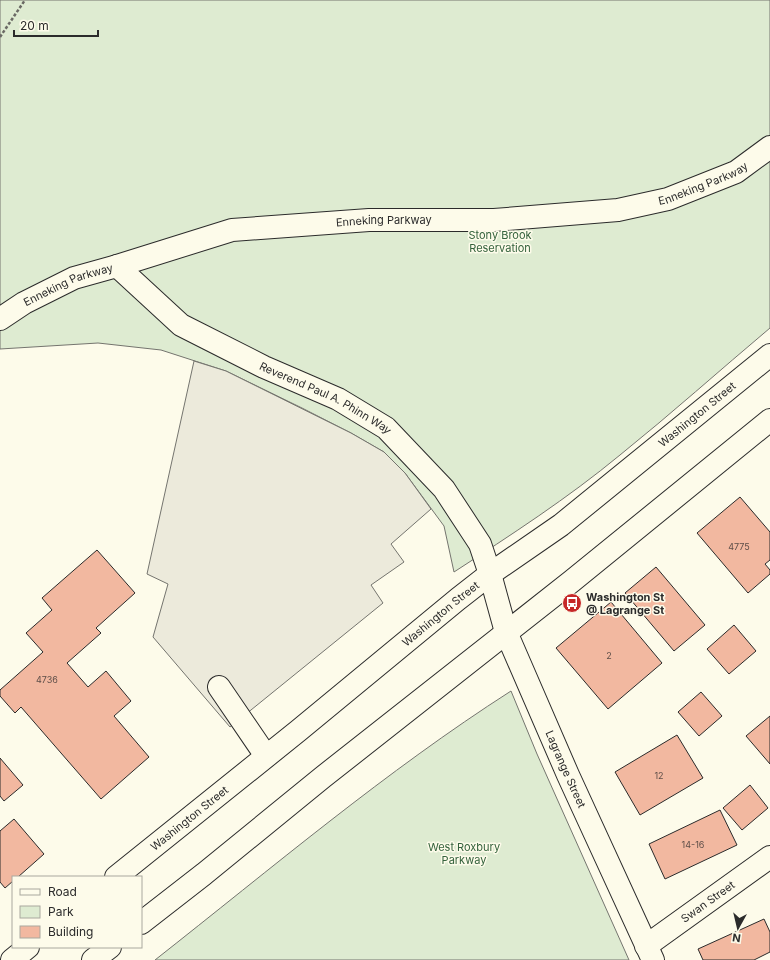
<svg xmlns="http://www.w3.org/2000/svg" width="770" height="960" font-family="Inter,sans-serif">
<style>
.green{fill:#deebd1;stroke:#74746e}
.parking{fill:#eceadb;stroke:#74746e}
.building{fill:#f2b8a0;stroke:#2b2b2b}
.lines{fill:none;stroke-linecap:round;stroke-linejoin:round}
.minor-casing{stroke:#2b2b2b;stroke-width:24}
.major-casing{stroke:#2b2b2b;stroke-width:24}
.path{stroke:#6a6964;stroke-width:2.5;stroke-dasharray:3 2;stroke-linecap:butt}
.minor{stroke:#fdfbea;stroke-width:22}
.major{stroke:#fdfbea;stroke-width:22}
.labels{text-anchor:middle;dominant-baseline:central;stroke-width:3;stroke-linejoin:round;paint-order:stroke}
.number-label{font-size:9px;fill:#5d4e48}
.street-label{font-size:11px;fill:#2b2b2b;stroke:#fdfbea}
.park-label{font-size:11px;fill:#34623c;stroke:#fdfbea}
.poi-label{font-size:11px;font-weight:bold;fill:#2b2b2b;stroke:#fdfbea;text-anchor:start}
</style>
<rect width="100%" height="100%" fill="#fdfbea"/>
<path class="green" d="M0 0H770V328C720 370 671 414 620 455 568 498 511 535 454 572L444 526 405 473 384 452 351 433 302 408 226 371 161 350 98 343 0 349Z
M511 691 537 754 629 960H155C272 868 386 771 511 691Z"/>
<path class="parking" d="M194 361 226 371 351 433 384 452 405 473 431 509 391 544 404 562 371 585 383 603 230 727 153 637 168 584 147 574Z"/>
<path class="building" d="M740 497 770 532V560L765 564 770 570V574L748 593 697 533Z
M97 550 135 593 96 628 101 633 67 663 88 687 106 671 131 701 114 716 149 757 101 799 21 707 15 713 0 696V690L43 652 26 633 52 610 42 598Z
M656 567 705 625 674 651 625 593Z
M611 602 662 663 608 709 556 648Z
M734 625 756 651 729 674 707 649Z
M701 692 722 716 699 736 678 712Z
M770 716V764L746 736Z
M677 735 703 778 640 815 615 772Z
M0 758 23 785 4 801 0 796Z
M750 785 768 808 742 830 723 808Z
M720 810 737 845 665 879 649 844Z
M14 819 44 854 18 877H13V881L5 888 0 882V831Z
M764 919 770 932V952L754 960H703L698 949Z"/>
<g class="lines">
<g class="minor-casing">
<g id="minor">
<path d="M219 687 266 756"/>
<path id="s1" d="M646 946 770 857"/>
</g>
</g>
<g class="major-casing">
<g id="major">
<path id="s2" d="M117 266 181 325 264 367 338 399 386 428 444 489 480 544 490 574 506 632 568 775 653 960"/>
<path id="s3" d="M0 319 24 303 74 278 117 266 232 230 369 220H494L618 210 668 199 736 172 770 147"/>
<path id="s4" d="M116 877 298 731 458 599 490 574 561 525 770 355"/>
<path d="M141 923 204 874 323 777 572 581 770 420"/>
<path d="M12 960 28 947"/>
<path d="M93 960 110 947"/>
</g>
</g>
<path class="path" d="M0 37 25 0"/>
<use href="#minor" class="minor"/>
<use href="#major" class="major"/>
</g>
<defs>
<g id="bus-disc" transform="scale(1)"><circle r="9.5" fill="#c62828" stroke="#fdfbea"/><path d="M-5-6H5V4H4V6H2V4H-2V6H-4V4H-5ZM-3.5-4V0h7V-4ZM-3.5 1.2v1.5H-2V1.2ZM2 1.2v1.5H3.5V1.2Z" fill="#fff"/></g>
</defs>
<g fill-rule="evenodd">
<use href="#bus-disc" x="572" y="603"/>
</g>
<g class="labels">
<g class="number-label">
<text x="739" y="546">4775</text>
<text x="609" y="655">2</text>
<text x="47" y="679">4736</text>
<text x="659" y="775">12</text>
<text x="693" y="844">14-16</text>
</g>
<g class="street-label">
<text stroke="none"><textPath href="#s3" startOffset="726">Enneking Parkway</textPath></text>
<text stroke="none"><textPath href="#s3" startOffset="402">Enneking Parkway</textPath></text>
<text stroke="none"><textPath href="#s3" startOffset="77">Enneking Parkway</textPath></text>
<text stroke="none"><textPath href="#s2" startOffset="249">Reverend Paul A. Phinn Way</textPath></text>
<text stroke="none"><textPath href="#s4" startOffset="743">Washington Street</textPath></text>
<text stroke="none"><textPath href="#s4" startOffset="418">Washington Street</textPath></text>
<text stroke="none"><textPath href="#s2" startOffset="708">Lagrange Street</textPath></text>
<text stroke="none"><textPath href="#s4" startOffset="94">Washington Street</textPath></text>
<text stroke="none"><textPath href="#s1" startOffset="76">Swan Street</textPath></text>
</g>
<g class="park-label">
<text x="500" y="235">Stony Brook<tspan x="500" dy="13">Reservation</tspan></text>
<text x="464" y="847">West Roxbury<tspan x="464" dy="13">Parkway</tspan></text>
</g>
<g class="poi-label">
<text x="586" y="597">Washington St<tspan x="586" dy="13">@ Lagrange St</tspan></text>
</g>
</g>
<rect x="12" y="876" width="130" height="72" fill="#fdfbea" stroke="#a9a89e"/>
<rect x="20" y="889" width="20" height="6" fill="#fdfbea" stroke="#a9a89e"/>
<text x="48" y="896" font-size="12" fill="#2b2b2b">Road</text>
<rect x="20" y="906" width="20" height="12" fill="#deebd1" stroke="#a9a89e"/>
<text x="48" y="916" font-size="12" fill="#2b2b2b">Park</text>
<rect x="20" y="926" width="20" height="12" fill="#f2b8a0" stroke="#a9a89e"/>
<text x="48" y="936" font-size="12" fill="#2b2b2b">Building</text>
<g transform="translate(738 928) rotate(188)" stroke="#fdfbea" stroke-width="3" paint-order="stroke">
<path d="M0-3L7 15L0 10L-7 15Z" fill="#2b2b2b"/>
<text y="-6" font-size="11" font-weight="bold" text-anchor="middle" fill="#2b2b2b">N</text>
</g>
<path d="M14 30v6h84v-6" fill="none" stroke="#2b2b2b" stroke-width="2"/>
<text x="20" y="30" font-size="12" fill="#2b2b2b" stroke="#fdfbea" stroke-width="3" paint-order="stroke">20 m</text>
</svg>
